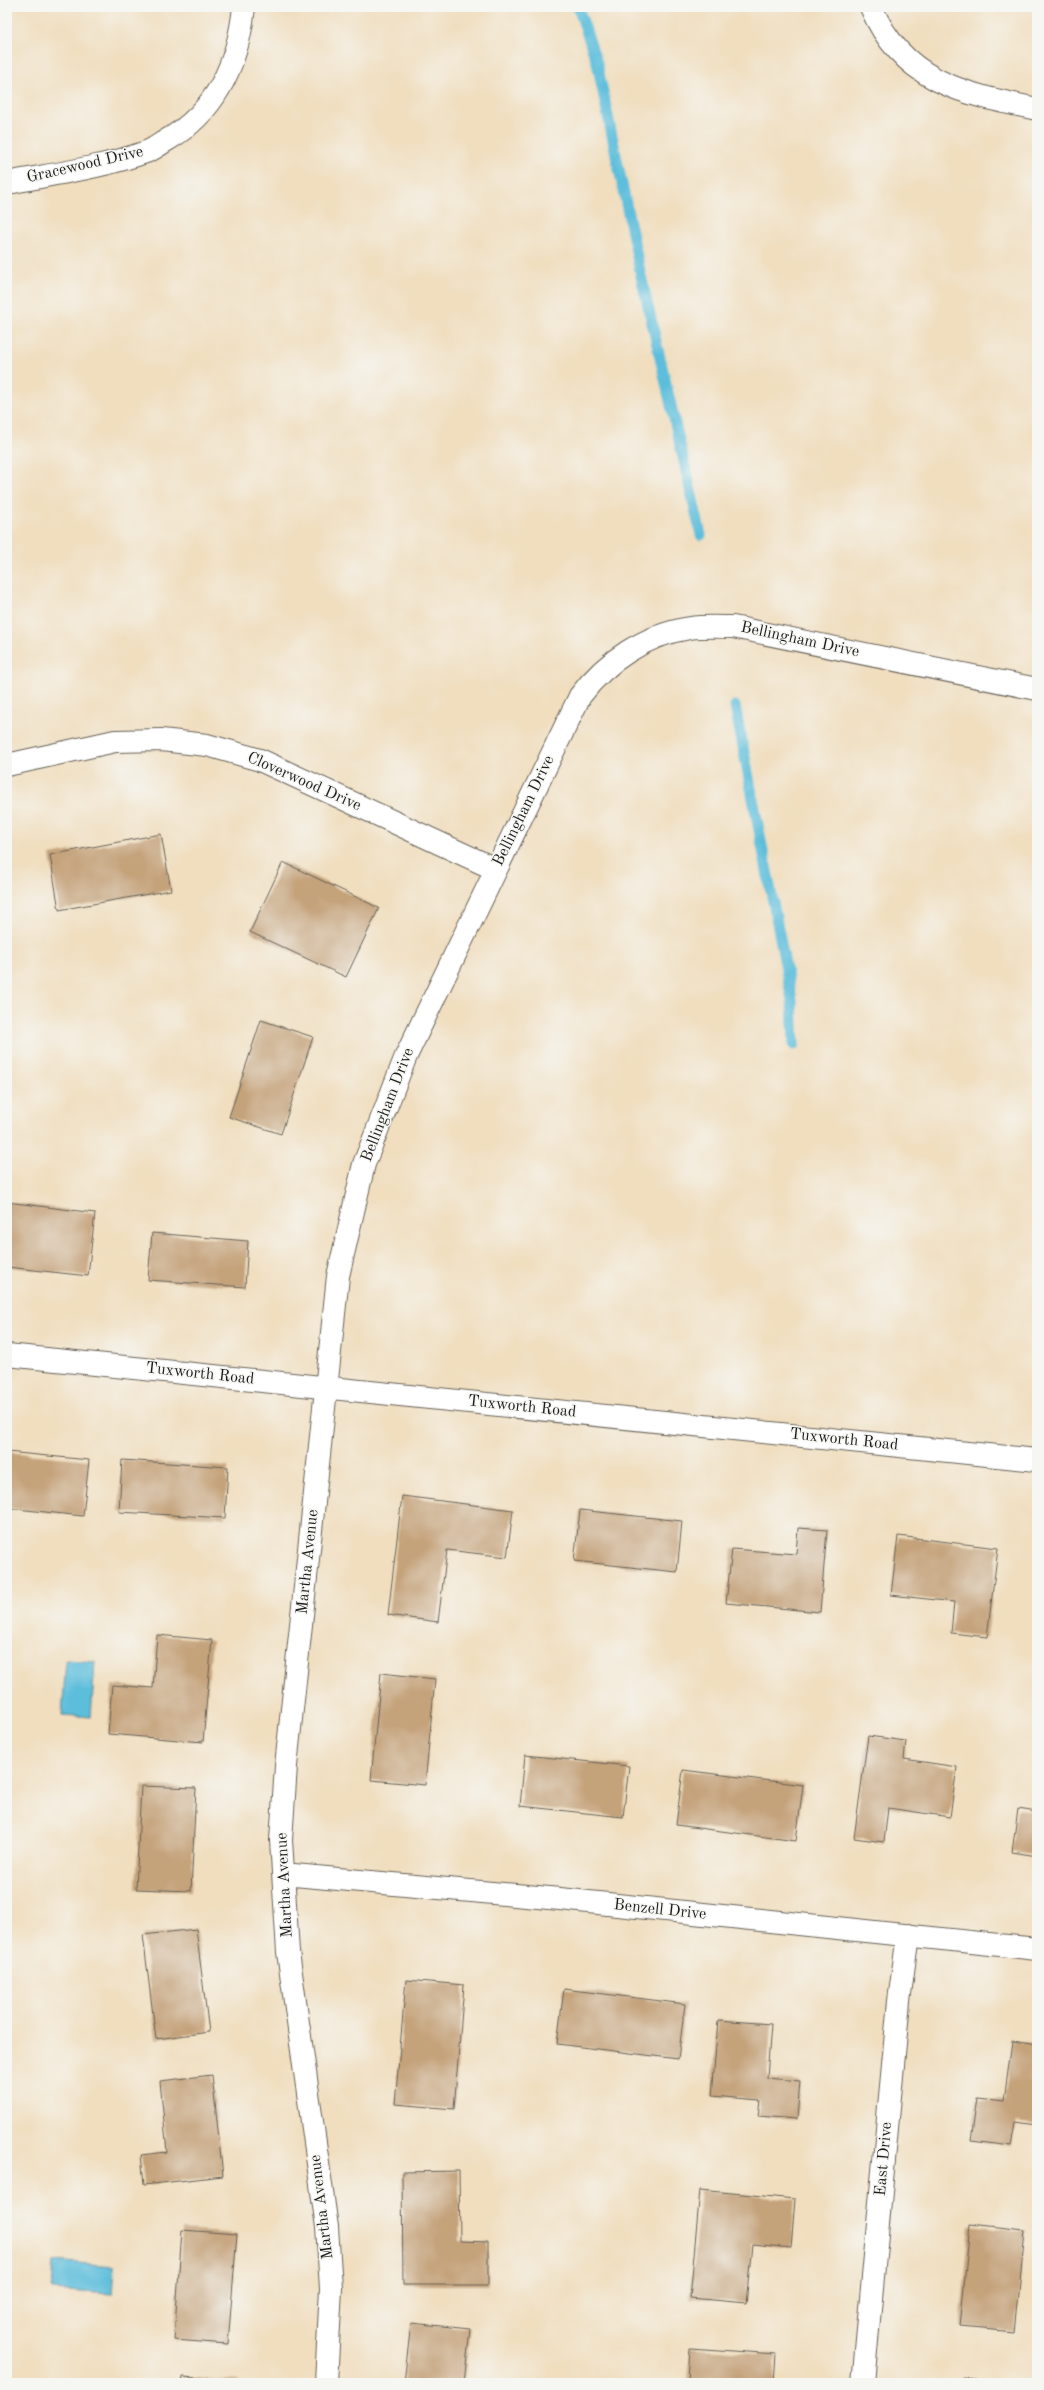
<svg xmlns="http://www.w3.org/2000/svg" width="1044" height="2390" font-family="'Old Standard TT',serif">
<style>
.water{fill:#5dbedb;stroke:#3c6d7c}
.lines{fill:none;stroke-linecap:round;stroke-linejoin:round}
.stream{stroke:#5dbedb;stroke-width:11}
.building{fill:#c4a27a}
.minor-casing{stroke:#666055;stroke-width:24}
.minor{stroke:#fff;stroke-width:22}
.labels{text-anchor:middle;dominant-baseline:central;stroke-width:3;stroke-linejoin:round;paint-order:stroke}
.street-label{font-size:16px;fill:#1c1c1c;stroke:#f6f6f2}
</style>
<rect width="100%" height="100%" fill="#f6f6f2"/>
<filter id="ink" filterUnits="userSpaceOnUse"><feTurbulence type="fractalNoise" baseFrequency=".025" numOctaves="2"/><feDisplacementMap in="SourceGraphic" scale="8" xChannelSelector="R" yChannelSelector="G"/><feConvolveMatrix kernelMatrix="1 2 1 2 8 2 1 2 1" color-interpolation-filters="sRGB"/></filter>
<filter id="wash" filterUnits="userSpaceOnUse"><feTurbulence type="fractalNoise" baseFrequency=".012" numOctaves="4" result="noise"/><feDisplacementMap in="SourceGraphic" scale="16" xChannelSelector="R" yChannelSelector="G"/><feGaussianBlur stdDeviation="0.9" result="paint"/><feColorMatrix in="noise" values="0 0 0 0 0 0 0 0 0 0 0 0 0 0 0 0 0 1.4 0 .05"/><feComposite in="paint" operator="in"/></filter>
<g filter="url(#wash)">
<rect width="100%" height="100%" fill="#f0debf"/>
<path class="water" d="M66 1660 95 1662 91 1717 62 1715Z
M54 2261 114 2266 112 2294 52 2290Z"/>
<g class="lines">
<path class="stream" d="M578 7 597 63 641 276 701 535
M735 706 792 1000 794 1045"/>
</g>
<g id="blocks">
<path class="building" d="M161 834 171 890 59 910 50 855Z
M283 862 379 908 346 977 250 932Z
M261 1020 313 1037 281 1134 229 1117Z
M7 1202 95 1213 88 1276 7 1267Z
M152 1233 248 1241 245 1287 148 1280Z
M7 1452 89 1460 83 1516 7 1508Z
M122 1460 228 1467 225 1518 119 1512Z
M402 1496 513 1510 507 1557 447 1550 438 1622 388 1615Z
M580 1510 682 1521 677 1572 574 1561Z
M798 1528 827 1530 820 1612 726 1603 732 1549 796 1554Z
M898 1536 998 1548 987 1637 951 1633 954 1602 891 1595Z
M157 1635 212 1640 203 1742 108 1734 112 1685 153 1688Z
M381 1673 435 1679 425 1785 371 1780Z
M868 1736 906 1741 904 1759 957 1767 950 1817 888 1808 884 1842 854 1838Z
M525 1755 629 1766 623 1817 520 1806Z
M683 1770 803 1785 796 1841 676 1825Z
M141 1786 196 1788 191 1891 136 1889Z
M1018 1809 1037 1812V1856L1012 1852Z
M196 1929 209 2032 156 2039 143 1935Z
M406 1980 464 1985 454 2109 395 2104Z
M564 1989 685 2004 678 2059 557 2044Z
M718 2020 771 2024 767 2078 800 2081 797 2119 758 2116 760 2100 712 2096Z
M1012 2041 1037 2045V2125L1016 2122 1012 2146 971 2141 977 2098 1004 2101Z
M212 2075 223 2176 144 2185 141 2155 167 2152 160 2081Z
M459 2171 460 2241 488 2242V2285H403L402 2172Z
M700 2190 795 2199 791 2248 752 2244 746 2303 690 2298Z
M970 2225 1025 2231 1015 2331 960 2326Z
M182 2230 237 2234 228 2344 174 2340Z
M411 2323 470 2329 464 2383H404Z
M690 2348 776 2354 774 2383H688Z
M183 2377 239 2381V2383H182Z
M962 2378 1005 2382V2383H962Z"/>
</g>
</g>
<g filter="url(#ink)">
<use href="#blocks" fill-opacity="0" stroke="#666055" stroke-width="1"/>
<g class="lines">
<g class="minor-casing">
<path id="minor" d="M871 7C903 83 965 94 1037 109
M7 183C53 174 101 168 146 152 153 150 160 144 167 140 217 111 238 63 244 7
M7 765 115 741 161 740 207 745 260 760 495 869
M7 1355 1037 1460
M283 1874 560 1899 1037 1949
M326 2383 331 2288 327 2227 288 1952 281 1840 286 1766 338 1276 364 1164 406 1056 580 696C606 661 645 635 690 628 704 626 719 627 733 627L1037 689
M863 2383 899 2001 908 1935"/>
</g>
<use href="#minor" class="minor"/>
</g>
</g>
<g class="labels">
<g class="street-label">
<text transform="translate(85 165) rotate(-13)">Gracewood Drive</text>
<text transform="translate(800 640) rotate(12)">Bellingham Drive</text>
<text transform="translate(304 782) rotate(24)">Cloverwood Drive</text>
<text transform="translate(524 811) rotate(-64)">Bellingham Drive</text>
<text transform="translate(388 1105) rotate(-69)">Bellingham Drive</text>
<text transform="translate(200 1374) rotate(6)">Tuxworth Road</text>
<text transform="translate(522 1407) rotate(6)">Tuxworth Road</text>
<text transform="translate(844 1440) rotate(6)">Tuxworth Road</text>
<text transform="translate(308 1562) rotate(-84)">Martha Avenue</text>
<text transform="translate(285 1885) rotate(-93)">Martha Avenue</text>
<text transform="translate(660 1910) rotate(6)">Benzell Drive</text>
<text transform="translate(884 2159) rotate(-85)">East Drive</text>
<text transform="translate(322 2207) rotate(-97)">Martha Avenue</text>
</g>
</g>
<rect width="1044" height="2390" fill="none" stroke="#f6f6f2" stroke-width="24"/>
</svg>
